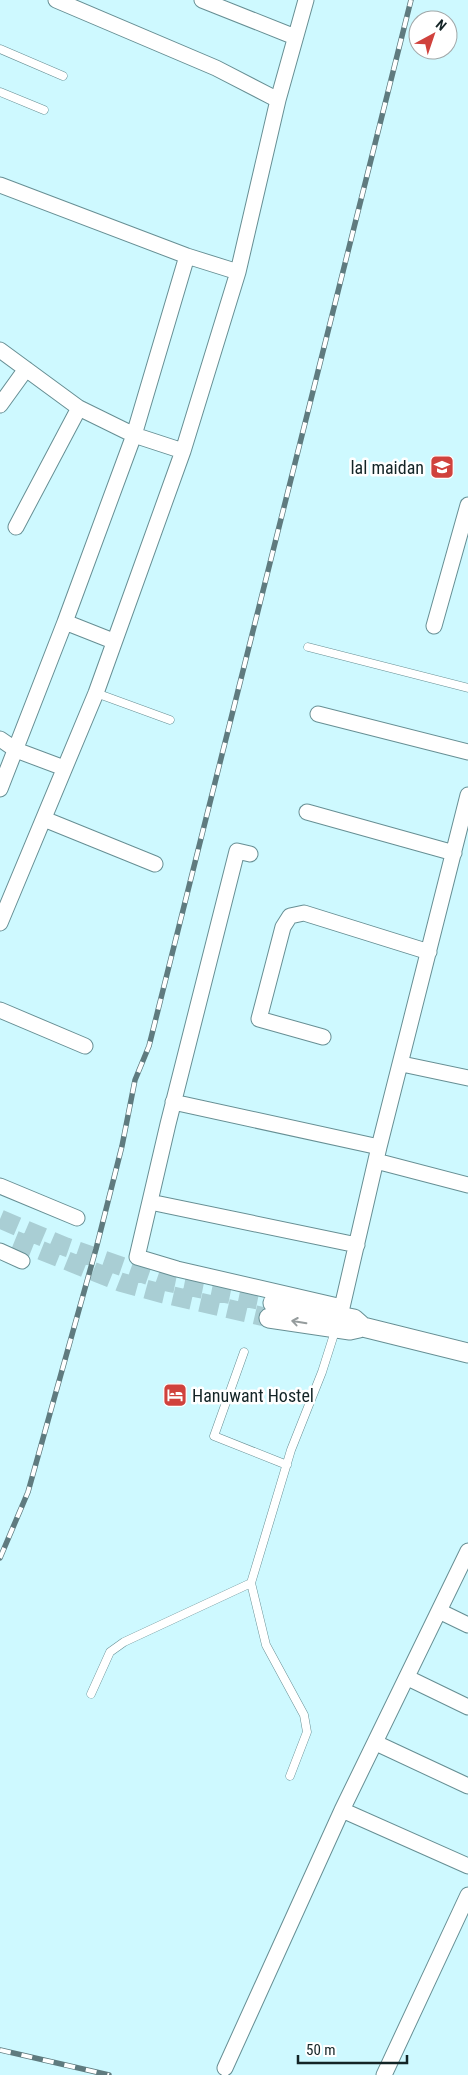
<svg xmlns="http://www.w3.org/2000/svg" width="468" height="2075" font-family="'Roboto Condensed',sans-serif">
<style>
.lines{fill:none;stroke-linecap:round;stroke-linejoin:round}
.tertiary-tunnel{stroke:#a9ced4;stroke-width:19;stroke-dasharray:19 9;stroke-linecap:butt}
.service-casing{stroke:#678f94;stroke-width:9}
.minor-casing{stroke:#678f94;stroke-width:17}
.tertiary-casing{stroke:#678f94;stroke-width:21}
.service{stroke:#fff;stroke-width:8}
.minor{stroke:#fff;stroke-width:15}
.tertiary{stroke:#fff;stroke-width:19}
.rail-casing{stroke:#5f7b7f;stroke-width:5.5}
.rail{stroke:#fff;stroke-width:4;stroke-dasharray:11;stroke-linecap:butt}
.oneway{stroke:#959c9d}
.labels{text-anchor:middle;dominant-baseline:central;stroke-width:5;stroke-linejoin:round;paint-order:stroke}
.poi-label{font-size:18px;fill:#132426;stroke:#fff;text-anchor:end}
</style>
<rect width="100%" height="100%" fill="#cef9ff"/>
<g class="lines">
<path class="tertiary-tunnel" d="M0 1219 66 1247 167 1282 273 1303
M15 1240 120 1282 164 1294 269 1318"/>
<g class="service-casing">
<path id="service" d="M0 49 63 76
M0 92 44 110
M308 647 468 688
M96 693 170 720
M244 1352 214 1436 287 1465
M251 1583 266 1645 304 1715 307 1732 290 1776
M91 1694 110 1652 124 1642 251 1583 291 1450 322 1372 336 1328"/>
</g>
<g class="minor-casing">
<path id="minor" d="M56 0 216 68 278 100
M202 0 295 37
M0 185 187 256
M0 350 79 408 134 435 183 451
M0 405 26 369
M16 527 79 408
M434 626 468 505
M113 641 65 622 134 435 187 256 238 272
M318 714 468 752
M0 739 16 750 64 768
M0 789 65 622
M307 812 454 853
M44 819 155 864
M250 854 237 851 168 1124 137 1257 177 1269 342 1307
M0 923 96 693 183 451 238 272 278 100 306 0
M0 1010 85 1046
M323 1037 259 1019 283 927 290 916 304 913 429 952
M402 1064 468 1078
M173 1102 379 1147
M376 1161 468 1185
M0 1186 77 1218
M150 1202 357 1245
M0 1251 22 1261
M340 1316 379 1147 468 795
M439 1611 468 1625
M408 1678 468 1707
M376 1743 468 1786
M342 1810 468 1866
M225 2068 342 1810 468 1551
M384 2075 468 1895"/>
</g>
<g class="tertiary-casing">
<path id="tertiary" d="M273 1303 354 1319 363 1327 468 1353
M269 1318 350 1330 359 1328"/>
</g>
<use href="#service" class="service"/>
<use href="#minor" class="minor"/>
<use href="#tertiary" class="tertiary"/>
<g class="rail-casing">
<path id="rail" d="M0 1558 28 1492 96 1249 122 1146 135 1080 149 1046 411 0
M0 2050 109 2075"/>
</g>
<use href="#rail" class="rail"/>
</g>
<defs><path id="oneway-shaft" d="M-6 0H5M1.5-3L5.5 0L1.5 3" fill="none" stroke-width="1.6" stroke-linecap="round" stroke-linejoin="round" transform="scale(1.25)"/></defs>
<use class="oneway" href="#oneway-shaft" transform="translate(299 1322) rotate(-171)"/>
<defs>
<g id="school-square" transform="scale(1.25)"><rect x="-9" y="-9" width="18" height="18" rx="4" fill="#d0423d" stroke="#fff"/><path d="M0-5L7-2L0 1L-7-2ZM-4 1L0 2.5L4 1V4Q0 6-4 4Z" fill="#fff"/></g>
<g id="hotel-square" transform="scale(1.25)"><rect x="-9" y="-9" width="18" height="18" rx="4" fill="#d0423d" stroke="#fff"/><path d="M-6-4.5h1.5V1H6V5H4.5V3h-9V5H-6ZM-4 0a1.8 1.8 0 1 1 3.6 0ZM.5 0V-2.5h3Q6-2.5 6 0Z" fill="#fff"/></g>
</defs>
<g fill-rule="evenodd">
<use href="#school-square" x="442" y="467"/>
<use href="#hotel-square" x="175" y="1395"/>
</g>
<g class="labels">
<g class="poi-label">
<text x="424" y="467">lal maidan</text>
<text x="192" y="1395" text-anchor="start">Hanuwant Hostel</text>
</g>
</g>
<g transform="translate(433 35) rotate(40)"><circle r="24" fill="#ffffff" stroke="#a1a7a8"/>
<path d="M0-4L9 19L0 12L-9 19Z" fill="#d0423d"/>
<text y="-8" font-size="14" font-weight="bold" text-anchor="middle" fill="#132426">N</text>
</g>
<path d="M298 2055v8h109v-8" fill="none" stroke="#132426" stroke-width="2.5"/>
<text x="306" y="2055" font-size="15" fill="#132426" stroke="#ffffff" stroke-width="4" paint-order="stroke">50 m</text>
</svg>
